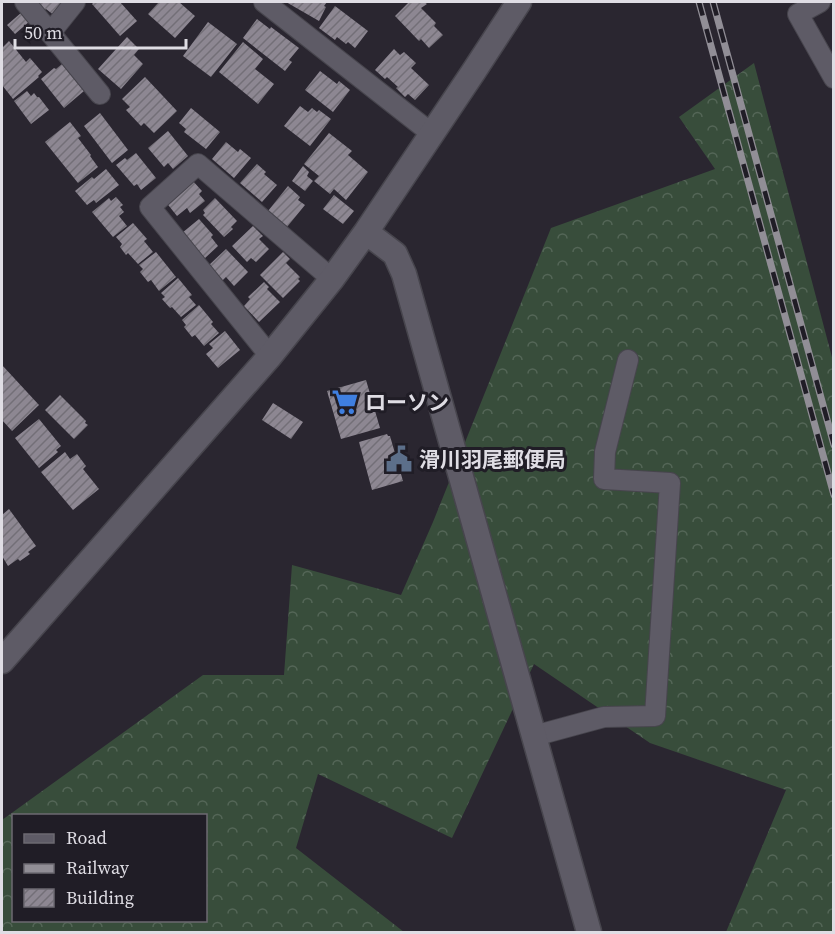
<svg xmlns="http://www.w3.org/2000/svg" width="835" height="934" font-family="'Source Serif 4','Noto Sans JP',serif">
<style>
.forest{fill:url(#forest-crowns);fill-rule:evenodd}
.building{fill:url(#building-hatch)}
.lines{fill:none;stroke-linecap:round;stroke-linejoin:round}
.minor-casing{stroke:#47454d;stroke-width:22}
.tertiary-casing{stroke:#47454d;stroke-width:27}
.minor{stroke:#5e5b66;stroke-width:20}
.tertiary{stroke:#5e5b66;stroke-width:24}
.rail-casing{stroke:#918e96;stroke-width:7}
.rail{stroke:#201d26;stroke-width:4.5;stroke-dasharray:14;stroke-linecap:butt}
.labels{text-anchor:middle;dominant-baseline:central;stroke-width:6;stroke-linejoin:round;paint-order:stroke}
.poi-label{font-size:21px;font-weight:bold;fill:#dfdde4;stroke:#201d26;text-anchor:start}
</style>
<defs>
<pattern id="forest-crowns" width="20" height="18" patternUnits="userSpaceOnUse" patternTransform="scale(1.5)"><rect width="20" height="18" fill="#384d3b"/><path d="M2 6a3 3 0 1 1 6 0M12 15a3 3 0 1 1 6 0" fill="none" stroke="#546657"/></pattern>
<pattern id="building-hatch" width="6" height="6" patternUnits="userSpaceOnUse" patternTransform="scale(1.5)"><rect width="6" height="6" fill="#8d8792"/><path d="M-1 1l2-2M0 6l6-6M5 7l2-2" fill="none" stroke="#736f77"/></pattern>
</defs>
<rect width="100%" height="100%" fill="#2a2630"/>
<path class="forest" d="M754 63 833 361V932H726L786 790 650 743 534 664 452 838 318 774 296 848 404 932H2V820L203 675H284L292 565 401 595 433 522 551 228 715 169 679 117ZM14 816H206V920H14Z"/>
<path class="building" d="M35 2H66L55 16 46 9 44 11Z
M94 2H120L137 21 120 36 92 4Z
M159 2H179L195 16 175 38 148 14Z
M286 2H327L324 6 326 7 319 21Z
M409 2H424L427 4 421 8 436 23 434 26 443 35 429 48 421 39 419 41 395 16Z
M335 6 368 31 355 48 348 42 346 44 337 37 335 40 319 28Z
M22 12 30 21 15 34 7 25Z
M257 19 270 29 271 27 299 48 289 60 292 62 285 71 243 38Z
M208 22 237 44 211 77 183 56Z
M127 37 139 49 134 55 143 64 121 89 98 69Z
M9 41 26 62 30 58 42 72 38 76 39 77 13 99 2 85V48Z
M243 42 263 59 255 69 274 84 258 104 219 72Z
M394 49 400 55 404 52 416 63 411 68 429 85 415 100 408 94 405 97 396 88 398 87 387 77 385 79 375 70Z
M62 64 84 91 64 108 41 79 54 68 56 69Z
M320 71 337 84 339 81 350 90 333 112 305 90Z
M145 77 177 111 154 133 144 123 141 126 126 110 130 107 122 99Z
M27 91 31 96 34 93 37 97H39L49 110 31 124 14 101Z
M300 106 308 112 312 108 317 112 319 110 331 119 310 146 284 126Z
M191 108 220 132 206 149 184 132 186 129 179 123Z
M100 113 128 150 112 163 84 126Z
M70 122 81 136 78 138 91 155 90 156 98 167 78 183 45 142Z
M168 131 188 156 173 169 168 163 164 167 148 148Z
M329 133 352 151 348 155 368 172 346 200 334 189 330 194 314 181 319 176 304 164Z
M226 142 238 152 240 149 251 158 234 178 212 159Z
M136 153 156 178 141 190 137 184 134 186 116 165 125 158 127 160Z
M257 164 266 172 264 174 277 185 262 202 240 183Z
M303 166 309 172 307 176 313 181 305 191 292 181Z
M106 169 119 185 96 203 94 200 87 205 75 191 92 177 94 179Z
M192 180 202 191 199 194 205 201 190 213 187 208 177 216 165 201Z
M288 186 300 197 298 200 305 205 287 227 268 211Z
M334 195 354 211 343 224 323 209Z
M116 197 123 205 120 207 124 212 119 216 127 226 113 237 92 212 109 198 111 201Z
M215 198 237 221 231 227 233 229 224 237 203 215 205 213 203 210Z
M199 219 213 235 211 237 218 246 204 259 182 233Z
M133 223 147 239 144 241 153 252 138 264 128 253 126 255 120 247 122 244 116 237Z
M253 226 263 236 259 239 269 249 256 262 251 258 247 262 232 246Z
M226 249 248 272 234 286 226 277 222 281 208 266Z
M156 252 176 277 159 291 151 280 148 282 140 272 143 269 139 265Z
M283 252 290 259 286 263 300 277 298 279 300 281 283 298 260 275Z
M178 278 192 295 189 297 196 305 181 317 172 307 170 308 162 299 165 297 161 293Z
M264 282 269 287 267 289 280 302 259 322 244 306 250 299 248 297Z
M199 305 213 322 211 324 219 333 204 346 195 335 192 337 184 327 186 325 182 320Z
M225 331 240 350 218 368 206 354 213 348 209 344Z
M2 365 39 405 12 431 2 420Z
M366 380 380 428 341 439 327 391Z
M60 395 86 421 85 423 88 425 74 439 45 410Z
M273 403 303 422 291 439 262 420Z
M39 419 61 446 56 450 58 452 39 468 15 438Z
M387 434 388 436H390L403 481 372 490 359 442Z
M65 452 70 459 77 454 86 466 83 469 99 489 73 510 41 472Z
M9 509 36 546 28 552 30 554 20 561 18 559 8 566 2 556V515Z"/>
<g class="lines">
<g class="minor-casing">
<path id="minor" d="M25 2 100 94
M264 2 431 133
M820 2 798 14 834 78
M51 32 75 2
M270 356 150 207 198 164 332 279
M534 736 604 717 655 716 670 483 604 479 605 452 628 360"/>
</g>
<g class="tertiary-casing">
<path id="tertiary" d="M366 232 395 254 404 274 589 932
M2 661 270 356 332 279 366 232 474 71 519 2"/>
</g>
<use href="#minor" class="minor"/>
<use href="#tertiary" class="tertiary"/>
<g class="rail-casing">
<path id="rail" d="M699 2 834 495
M713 2 834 445"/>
</g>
<use href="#rail" class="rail"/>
</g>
<defs>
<g id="supermarket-bare" transform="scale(2.07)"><path d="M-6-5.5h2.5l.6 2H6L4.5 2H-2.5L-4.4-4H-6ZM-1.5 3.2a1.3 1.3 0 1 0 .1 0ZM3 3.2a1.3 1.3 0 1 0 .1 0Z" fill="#3f7fe0" stroke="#201d26" stroke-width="2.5" paint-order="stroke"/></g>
<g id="civic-bare" transform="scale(2.07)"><path d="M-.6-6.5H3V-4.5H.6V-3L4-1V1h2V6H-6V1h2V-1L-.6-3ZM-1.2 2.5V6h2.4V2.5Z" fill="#5c6f8a" stroke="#201d26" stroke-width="2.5" paint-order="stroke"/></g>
</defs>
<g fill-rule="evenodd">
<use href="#supermarket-bare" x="345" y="402"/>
<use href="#civic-bare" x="399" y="459"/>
</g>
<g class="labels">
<g class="poi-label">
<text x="365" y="402">ローソン</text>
<text x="419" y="459">滑川羽尾郵便局</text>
</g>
</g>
<rect width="835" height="934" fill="none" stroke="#dfdde4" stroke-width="6"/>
<rect x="12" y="814" width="195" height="108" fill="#201d26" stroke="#6c6a72" stroke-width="1.5"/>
<rect x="24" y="834" width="30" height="9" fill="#5e5b66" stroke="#6c6a72" stroke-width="1.5"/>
<text x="66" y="844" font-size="18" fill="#dfdde4">Road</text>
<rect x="24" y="864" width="30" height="9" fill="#918e96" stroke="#6c6a72" stroke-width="1.5"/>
<text x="66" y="874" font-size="18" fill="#dfdde4">Railway</text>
<rect x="24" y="889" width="30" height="18" fill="url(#building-hatch)" stroke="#6c6a72" stroke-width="1.5"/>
<text x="66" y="904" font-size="18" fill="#dfdde4">Building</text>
<path d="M15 39v9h171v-9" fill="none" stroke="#dfdde4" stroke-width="3"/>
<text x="24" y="39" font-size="18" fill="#dfdde4" stroke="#201d26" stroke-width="4.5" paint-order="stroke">50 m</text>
</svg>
